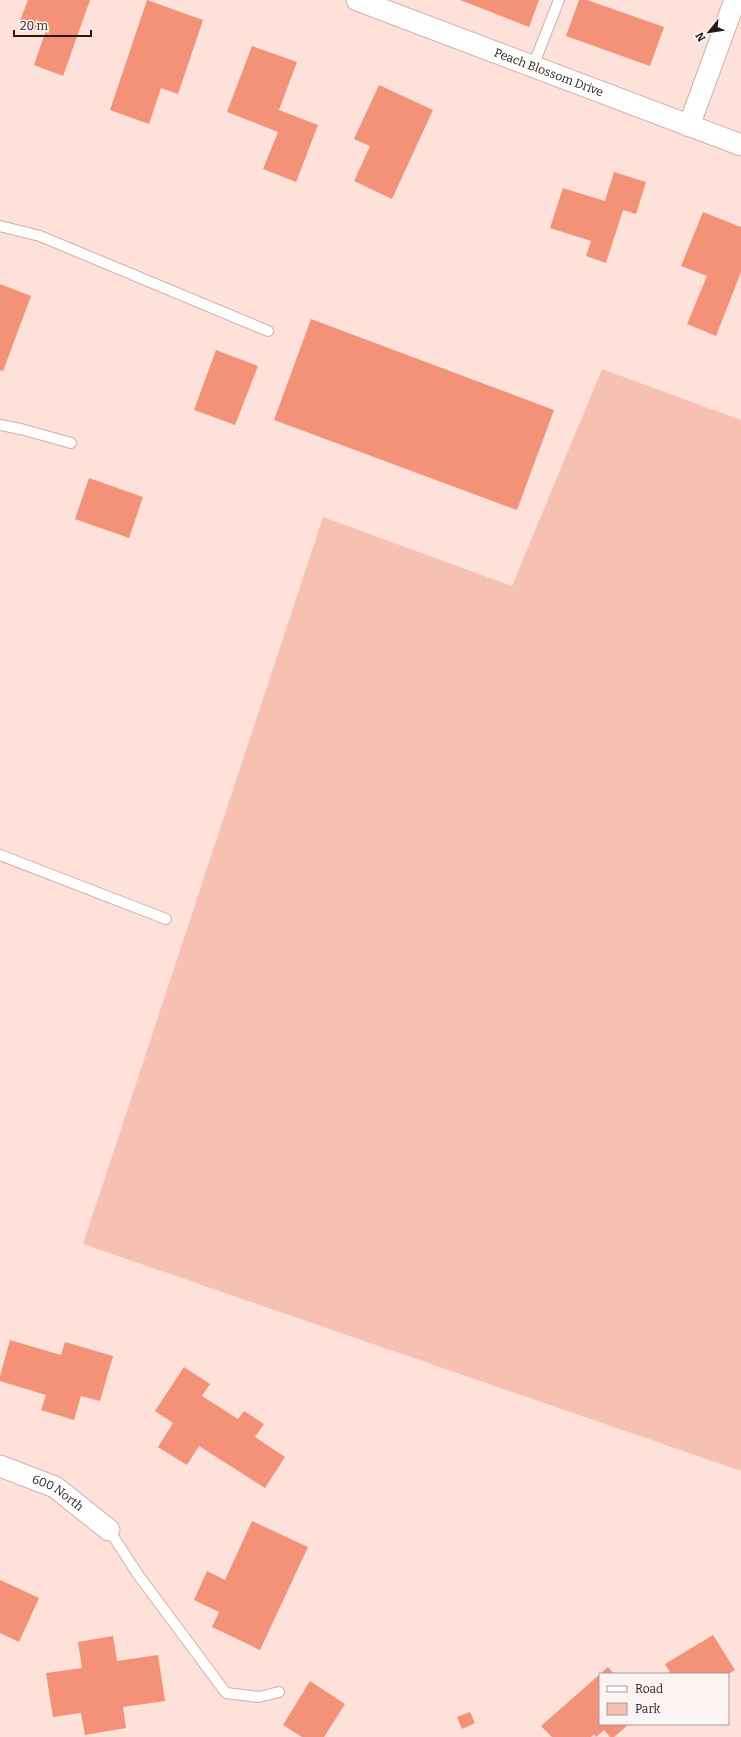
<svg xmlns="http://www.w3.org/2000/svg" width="741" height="1737" font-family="Bitter,serif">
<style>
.green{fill:#f6c1b3}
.building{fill:#f39179}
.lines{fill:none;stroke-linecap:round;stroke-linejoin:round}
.service-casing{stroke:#d1afa6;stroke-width:12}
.minor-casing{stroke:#d1afa6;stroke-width:23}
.service{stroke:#fff;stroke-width:10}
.minor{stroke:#fff;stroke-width:21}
.labels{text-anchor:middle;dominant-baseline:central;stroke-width:4;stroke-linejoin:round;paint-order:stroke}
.street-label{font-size:12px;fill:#261a16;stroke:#fcf4f3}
</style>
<rect width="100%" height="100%" fill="#fee2da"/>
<path class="green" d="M602 369 741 420V1471L83 1244 323 517 512 586Z"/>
<path class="building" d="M28 0H90L63 76 34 65 45 33 19 23Z
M147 0 203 20 178 94 161 88 149 124 110 110Z
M460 0H539L529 27Z
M579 0H587L664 27 650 66 566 36Z
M252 46 297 62 279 110 318 125 296 182 263 169 278 132 227 112Z
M379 85 433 110 392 199 354 181 370 146 354 139Z
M614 172 646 182 636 214 623 210 606 263 586 256 591 241 550 228 563 188 605 201Z
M703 212 741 227V272L716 336 687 324 707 276 681 266Z
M0 284 31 296 3 371 0 370Z
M311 319 554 410 517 510 274 420Z
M216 350 258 366 235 425 194 410Z
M89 478 143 497 129 538 75 519Z
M10 1340 61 1355 65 1342 113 1356 100 1401 81 1396 74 1420 41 1410 46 1395 0 1381V1376Z
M184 1367 210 1384 202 1396 238 1419 244 1411 264 1424 255 1437 285 1457 265 1488 199 1446 187 1465 158 1447 173 1423 155 1411Z
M252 1521 308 1547 260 1650 212 1627 219 1612 194 1600 207 1571 225 1580Z
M0 1580 39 1598 19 1642 0 1633Z
M713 1635 735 1670 728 1674H671L665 1664Z
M113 1636 117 1661 158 1655 165 1701 123 1707 126 1728 85 1735 81 1713 53 1717 46 1673 82 1668 78 1642Z
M608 1667 614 1674H600V1724H629L614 1737H610L604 1730 596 1737 594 1734 591 1737H552L541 1726Z
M310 1681 345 1704 324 1737H302L283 1725Z
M470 1712 475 1723 462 1729 457 1717Z"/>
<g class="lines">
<g class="service-casing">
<path id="service" d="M533 66 559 0
M0 226 40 236 268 331
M0 425 21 429 71 443
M0 855 166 919
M109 1530 139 1576 226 1693 259 1697 279 1692"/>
</g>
<g class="minor-casing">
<g id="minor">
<path id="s1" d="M357 0 741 145"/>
<path d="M689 126 735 0"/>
<path id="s2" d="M0 1466 55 1487 109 1530"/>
</g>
</g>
<use href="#service" class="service"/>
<use href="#minor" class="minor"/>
</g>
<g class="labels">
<g class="street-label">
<text stroke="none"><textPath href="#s1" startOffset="205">Peach Blossom Drive</textPath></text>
<text stroke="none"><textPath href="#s2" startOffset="64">600 North</textPath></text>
</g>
</g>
<rect x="599" y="1673" width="130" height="52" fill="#fcf4f3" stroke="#a69d9b"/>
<rect x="607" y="1686" width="20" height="6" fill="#ffffff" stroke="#a69d9b"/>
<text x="635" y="1693" font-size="12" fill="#261a16">Road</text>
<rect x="607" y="1703" width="20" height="12" fill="#f6c1b3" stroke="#a69d9b"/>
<text x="635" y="1713" font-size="12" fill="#261a16">Park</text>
<g transform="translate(709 32) rotate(240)" stroke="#fcf4f3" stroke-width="3" paint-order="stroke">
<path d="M0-3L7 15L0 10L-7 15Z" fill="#261a16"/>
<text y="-6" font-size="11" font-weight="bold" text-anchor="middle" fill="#261a16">N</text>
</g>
<path d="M14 30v6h77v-6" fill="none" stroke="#261a16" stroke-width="2"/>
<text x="20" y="30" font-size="12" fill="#261a16" stroke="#fcf4f3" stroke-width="3" paint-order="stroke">20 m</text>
</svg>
